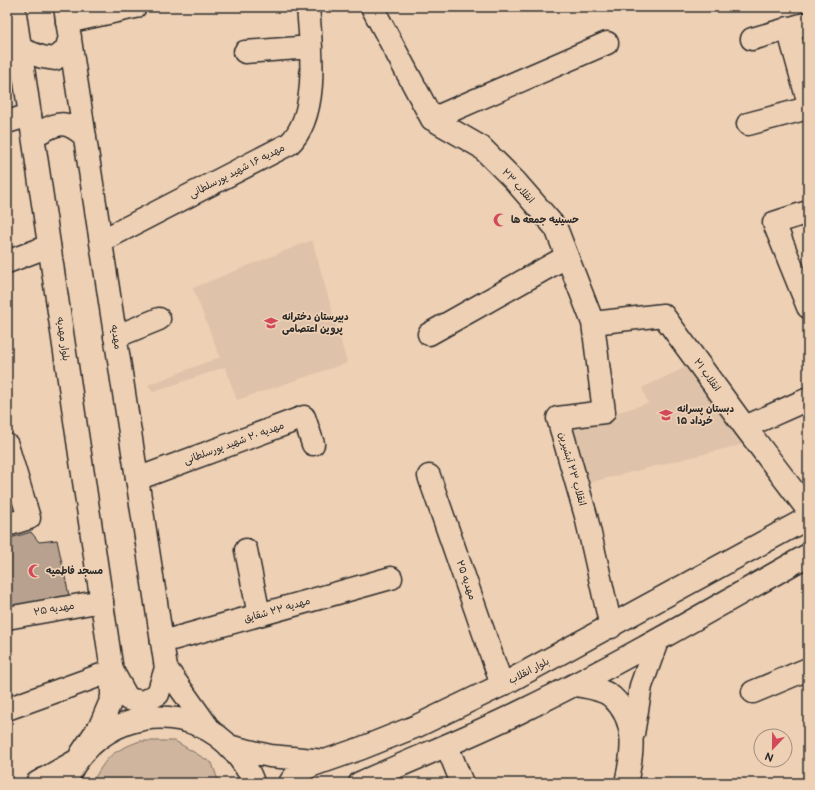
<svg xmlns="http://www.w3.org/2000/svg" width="815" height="790" font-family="'Balsamiq Sans','Playpen Sans Arabic',sans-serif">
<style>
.built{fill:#dec2a9}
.green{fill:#cfb59e;stroke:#7d7064}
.building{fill:#b8a28f;stroke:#2b2b2b}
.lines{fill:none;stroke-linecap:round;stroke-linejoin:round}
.minor-casing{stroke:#2b2b2b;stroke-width:25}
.major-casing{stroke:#2b2b2b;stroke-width:25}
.minor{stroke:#eed0b4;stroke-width:22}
.major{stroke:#eed0b4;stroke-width:22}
.labels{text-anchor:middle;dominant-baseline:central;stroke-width:3.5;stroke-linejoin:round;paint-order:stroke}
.street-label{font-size:10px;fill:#2b2b2b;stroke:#eed0b4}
.poi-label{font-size:10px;font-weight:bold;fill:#2b2b2b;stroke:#eed0b4;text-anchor:start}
</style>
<rect width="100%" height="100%" fill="#eed0b4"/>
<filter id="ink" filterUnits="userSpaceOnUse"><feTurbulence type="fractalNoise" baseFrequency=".025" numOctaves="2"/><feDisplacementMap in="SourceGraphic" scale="8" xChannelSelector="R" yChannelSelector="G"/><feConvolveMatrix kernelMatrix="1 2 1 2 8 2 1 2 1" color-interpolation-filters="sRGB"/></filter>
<g filter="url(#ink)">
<path class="built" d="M312 240 347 363 237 400 225 367 153 392 148 385 220 357 193 288Z
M686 367 744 444 587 483 571 427 648 403 642 388Z"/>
<path class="green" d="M140 741H175L212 763 219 783H92C107 756 111 752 140 741Z"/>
<path class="building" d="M31 532 39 542 57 540 70 600 7 615V539Z"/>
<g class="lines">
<g class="minor-casing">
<path id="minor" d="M372 7 432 119
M67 22 135 7
M788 28 808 101
M752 39 808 23
M245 52 311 47
M432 119 481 147 515 181 556 228 593 323 604 412 558 418 586 516 611 627
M432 119 607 43
M7 122 30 115
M748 124 808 108
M808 212 774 223 808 307
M101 241 289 144C320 115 311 46 308 7
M7 262 49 246
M593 323 663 315 745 427 808 510
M429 334 566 257
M115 337 159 319
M745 427 808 399
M7 445 29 518 7 525
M429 476 502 685
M137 479 304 417 313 444
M246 550 259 615
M7 618 102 601
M162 642 391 578
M575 685C587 687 603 689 612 697 638 721 633 753 626 783
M753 692 808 669
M7 709 112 671
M633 734 641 686 657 641
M447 746 462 783"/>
</g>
<g class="major-casing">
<path id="major" d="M14 7 112 671V698L101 724 81 754
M65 7 166 668 158 694 143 702 128 699 113 672
M20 49 42 57 55 59 66 50 70 37
M33 136C57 124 62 117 85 136
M166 668 210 730
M232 747 270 756 325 761 362 748 417 726 502 685 808 518
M37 783 76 761
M66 783C70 768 80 756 91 745 135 704 205 709 240 759 246 767 251 774 253 783
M290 783C297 770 310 766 324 761
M360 783C415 758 470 737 524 710 621 663 714 608 808 555"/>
</g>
<use href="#minor" class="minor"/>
<use href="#major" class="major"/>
</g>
</g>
<defs>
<g id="mosque-bare" transform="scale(1.08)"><path d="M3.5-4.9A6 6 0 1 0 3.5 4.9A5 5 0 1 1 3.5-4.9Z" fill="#d1495b" stroke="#eed0b4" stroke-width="2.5" paint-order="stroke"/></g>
<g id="school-bare" transform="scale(1.08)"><path d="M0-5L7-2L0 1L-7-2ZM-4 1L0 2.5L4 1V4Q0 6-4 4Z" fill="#d1495b" stroke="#eed0b4" stroke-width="2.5" paint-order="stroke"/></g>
</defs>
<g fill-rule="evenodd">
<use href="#mosque-bare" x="500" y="220"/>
<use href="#school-bare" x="271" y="323"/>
<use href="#school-bare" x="666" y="415"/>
<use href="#mosque-bare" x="35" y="571"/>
</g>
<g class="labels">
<g class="street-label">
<text transform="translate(237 171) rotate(-27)">مهدیه ۱۶ شهید پورسلطانی</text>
<text transform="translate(518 186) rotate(48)">انقلاب ۲۳</text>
<text transform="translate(116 337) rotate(81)">مهدیه</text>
<text transform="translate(63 339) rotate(82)">بلوار مهدیه</text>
<text transform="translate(707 375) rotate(54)">انقلاب ۲۱</text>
<text transform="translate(234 443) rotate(-20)">مهدیه ۲۰ شهید پورسلطانی</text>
<text transform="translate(572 469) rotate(74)">انقلاب ۲۳ آبشیرین</text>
<text transform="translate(466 580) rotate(71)">مهدیه ۲۵</text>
<text transform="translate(54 609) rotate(-10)">مهدیه ۲۵</text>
<text transform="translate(277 610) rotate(-16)">مهدیه ۲۲ شقایق</text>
<text transform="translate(529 671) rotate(-28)">بلوار انقلاب</text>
</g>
<g class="poi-label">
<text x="511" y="220">حسینیه جمعه ها</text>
<text x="282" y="317">دبیرستان دخترانه<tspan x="282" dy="12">پروین اعتصامی</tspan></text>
<text x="677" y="409">دبستان پسرانه<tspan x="677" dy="12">۱۵ خرداد</tspan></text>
<text x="46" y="571">مسجد فاطمیه</text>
</g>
</g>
<rect width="815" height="790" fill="none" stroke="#eed0b4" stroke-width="24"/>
<rect x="12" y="12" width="791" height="766" fill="none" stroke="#2b2b2b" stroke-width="1.5" filter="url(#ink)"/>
<g transform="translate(773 748) rotate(202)"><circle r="19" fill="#eed0b4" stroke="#a08e7d"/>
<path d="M0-3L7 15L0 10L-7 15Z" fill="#d1495b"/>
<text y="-6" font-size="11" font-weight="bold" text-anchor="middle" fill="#2b2b2b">N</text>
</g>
</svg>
